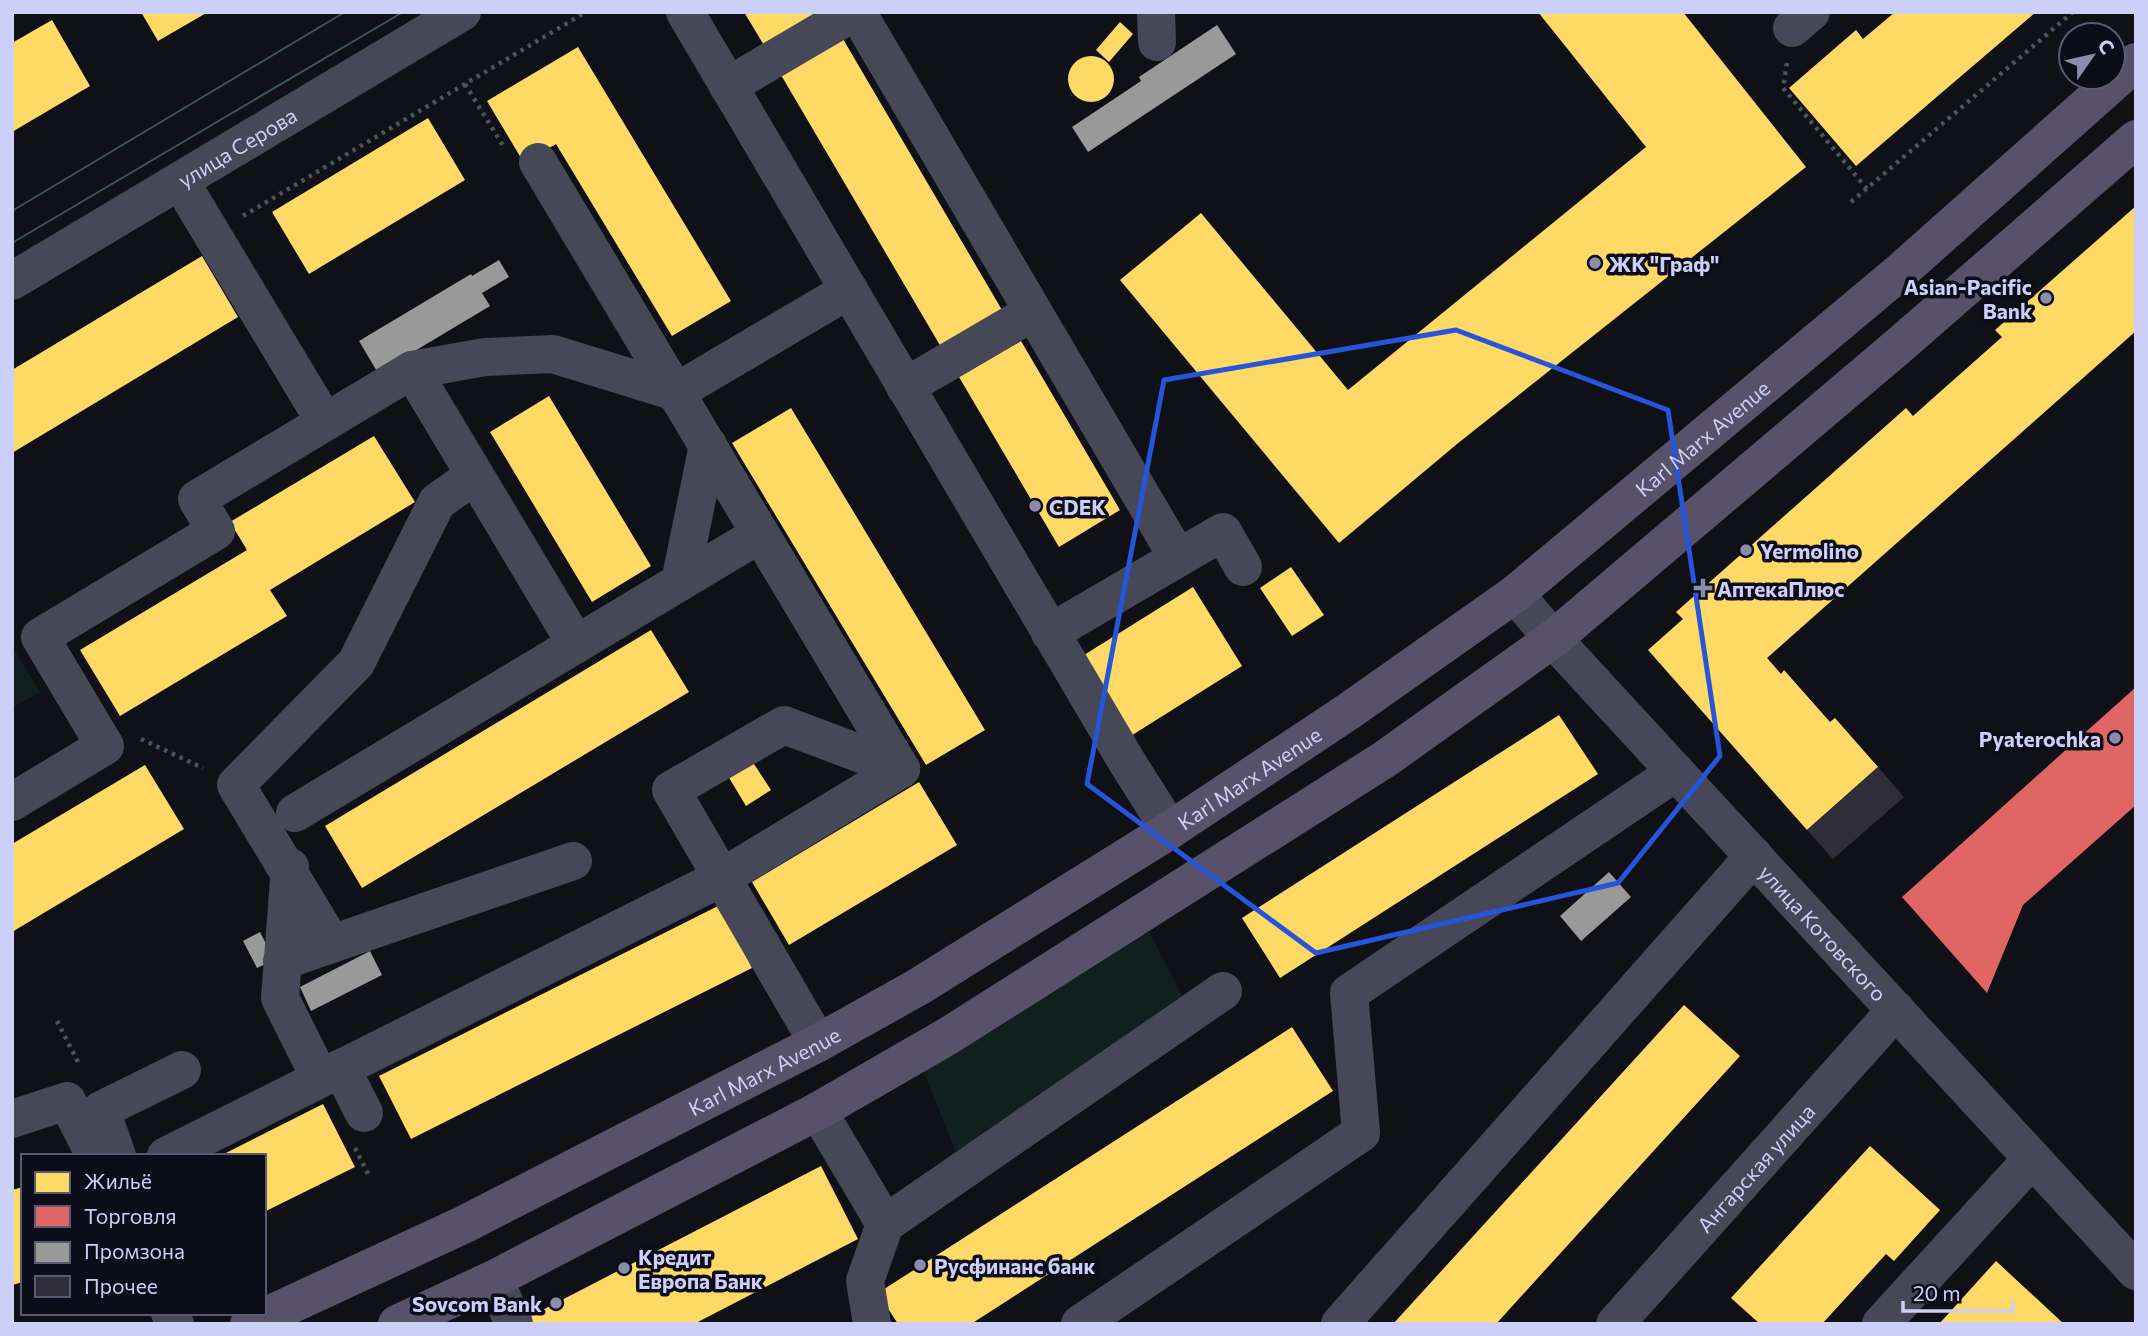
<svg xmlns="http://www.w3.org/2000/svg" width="2148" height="1336" font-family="Commissioner,sans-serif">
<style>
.green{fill:#11201e}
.homes{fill:#ffd966}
.shops{fill:#e06666}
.industry{fill:#999}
.building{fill:#2e2d39}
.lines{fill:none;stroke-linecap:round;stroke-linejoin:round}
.path{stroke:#47545a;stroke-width:4.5;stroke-dasharray:3.5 5;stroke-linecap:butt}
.minor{stroke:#464857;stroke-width:38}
.major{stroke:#575169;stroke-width:38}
.tram{stroke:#3e525a;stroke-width:2}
.marked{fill:none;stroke:#2654da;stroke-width:5;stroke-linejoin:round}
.poi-dot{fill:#8a8ca9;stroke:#0d0d1a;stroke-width:2.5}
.labels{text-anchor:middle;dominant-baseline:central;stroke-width:7;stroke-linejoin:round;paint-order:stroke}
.street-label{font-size:21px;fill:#cccff8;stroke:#0d0d1a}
.poi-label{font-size:21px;font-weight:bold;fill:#cccff8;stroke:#0d0d1a;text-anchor:start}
</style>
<rect width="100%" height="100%" fill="#101017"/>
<path class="green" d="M12 646 40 692 12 708Z
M1147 927 1188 1007 958 1158 922 1067Z"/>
<path class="homes" d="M141 12H208L158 41Z
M744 12H823L765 47Z
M1538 12H1683L1806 167 1457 444 1339 543 1120 280 1201 213 1348 390 1646 147Z
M1895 12H2036L1856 166 1789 88 1856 30 1863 39Z
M52 20 90 86 12 132V43Z
M1120 22 1133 34 1109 62 1096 50Z
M843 39 1002 310 941 347 781 75Z
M578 47 731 301 672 336 556 144 524 163 487 101Z
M1068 79a23 23 0 1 1 46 0a23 23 0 1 1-46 0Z
M428 118 465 180 309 274 272 212Z
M2136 206V331L1767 658 1781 674 1784 670 1830 722 1835 718 1878 767 1807 830 1648 650 1683 619 1676 612 1906 408 1913 416 1932 399 2002 337 1995 330Z
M202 256 238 317 12 453V370Z
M1021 341 1120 510 1059 547 959 377Z
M549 396 651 566 592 602 490 432Z
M791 408 985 730 926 765 732 443Z
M374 436 415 502 270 590 287 616 120 716 80 650 247 550 230 522Z
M1291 567 1324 615 1292 636 1260 588Z
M1193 587 1242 666 1126 739 1076 660Z
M651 630 689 692 362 888 325 826Z
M1559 715 1598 774 1280 978 1242 918Z
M752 761 771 790 746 806 728 776Z
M145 765 184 829 12 932V844Z
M919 782 957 845 789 945 752 882Z
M720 905 752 968 411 1139 379 1076Z
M1684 1005 1740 1056 1496 1324H1393Z
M1292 1027 1333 1091 971 1324H898L878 1293Z
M323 1104 355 1167 264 1212V1156H220Z
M1870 1146 1940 1210 1894 1261 1886 1254 1822 1324H1760L1731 1298Z
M821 1166 858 1239 694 1324H528L525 1319Z
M23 1187V1282L12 1285V1190Z
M1996 1261 2064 1324H1939Z"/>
<path class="shops" d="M2136 687V805L2023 905 1987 993 1902 897Z"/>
<path class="industry" d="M1217 25 1236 54 1088 152 1072 127 1141 81 1139 77Z
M499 260 509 277 482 293 490 306 378 373 359 341 471 274 472 276Z
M1609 872 1631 897 1581 941 1560 916Z
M260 932 274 960 257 968 243 941Z
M370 951 382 975 311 1011 300 987Z"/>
<path class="building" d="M1878 767 1904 797 1833 859 1807 830Z"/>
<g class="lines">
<path class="path" d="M1787 63 1783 88 1867 189
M465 84 505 149
M1851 202 2073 12
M243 216 586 12
M141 739 203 768
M57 1021 79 1064
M355 1148 370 1178"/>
<g class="minor">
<path d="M685 12 1127 762 1170 830"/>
<path d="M857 12 1178 558 1050 633"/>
<path d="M1156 12 1157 42"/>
<path d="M1792 28 1811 12"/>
<path d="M728 86 854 12"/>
<path d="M538 162 901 769"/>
<path d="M180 181 325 422"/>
<path id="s1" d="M12 281 462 12"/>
<path d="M412 370 485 357 553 354 676 392 849 290"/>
<path d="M905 387 1033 312"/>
<path d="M1178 558 1223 532 1243 567"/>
<path d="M680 582 708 445"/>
<path id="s2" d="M1515 594 1553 639 2136 1271"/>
<path d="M12 802 105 746 40 637 216 531 197 499 412 370 576 644"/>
<path d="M295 813 760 534"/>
<path d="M290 867 280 998 320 1078"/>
<path d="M332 944 236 785 356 663 437 502 475 475"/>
<path d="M282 961 573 861"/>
<path d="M818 1043 671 790 784 725 901 769"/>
<path d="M341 1068 364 1113"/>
<path d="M818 1111 885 1224"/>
<path d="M12 1119 67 1101 95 1156"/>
<path d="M117 1156 101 1110 182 1070"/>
<path d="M166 1156 721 878 901 769"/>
<path d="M494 1279 514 1324"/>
<path d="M170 1313 175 1324"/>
<path d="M872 1324 865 1281 885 1224 1223 991"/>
<path d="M1080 1324 1361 1133 1349 993 1676 772"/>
<path d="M1340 1324 1754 856"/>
<path id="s3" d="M1615 1324 1896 1010"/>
<path d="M1881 1324 2032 1159"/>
</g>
<g class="major">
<path id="s4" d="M249 1324 465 1224 818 1043 918 987 1170 830 1349 711 1515 594 1901 271 2136 62"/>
<path d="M397 1324 494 1279 818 1111 948 1036 1385 759 1553 639 1902 343 2136 139"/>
</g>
<path class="tram" d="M12 211 345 12
M12 243 403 12"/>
</g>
<path class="marked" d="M1456 330 1668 410 1720 756 1618 883 1316 953 1087 784 1164 380Z"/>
<g class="poi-dot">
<circle cx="1595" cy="263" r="7"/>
<circle cx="2046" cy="298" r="7"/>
<circle cx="1035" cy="506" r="7"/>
<circle cx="1746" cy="550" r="7"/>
<path d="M1699.5 577.5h7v7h7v7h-7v7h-7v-7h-7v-7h7z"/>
<circle cx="2115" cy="738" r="7"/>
<circle cx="920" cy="1265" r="7"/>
<circle cx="624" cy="1268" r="7"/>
<circle cx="556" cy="1303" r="7"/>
</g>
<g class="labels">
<g class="street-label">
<text stroke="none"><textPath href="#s1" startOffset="262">улица Серова</textPath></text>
<text stroke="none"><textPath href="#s4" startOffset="1708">Karl Marx Avenue</textPath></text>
<text stroke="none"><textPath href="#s4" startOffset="1141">Karl Marx Avenue</textPath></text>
<text stroke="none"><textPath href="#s2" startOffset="458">улица Котовского</textPath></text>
<text stroke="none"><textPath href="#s4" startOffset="574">Karl Marx Avenue</textPath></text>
<text stroke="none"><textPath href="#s3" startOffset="210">Ангарская улица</textPath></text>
</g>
<g class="poi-label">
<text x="1609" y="263">ЖК "Граф"</text>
<text x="2032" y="286" text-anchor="end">Asian-Pacific<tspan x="2032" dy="24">Bank</tspan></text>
<text x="1049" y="506">CDEK</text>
<text x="1760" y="550">Yermolino</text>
<text x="1717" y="588">АптекаПлюс</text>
<text x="2101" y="738" text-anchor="end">Pyaterochka</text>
<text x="638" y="1256">Кредит<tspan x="638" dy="24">Европа Банк</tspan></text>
<text x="934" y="1265">Русфинанс банк</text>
<text x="542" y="1303" text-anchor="end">Sovcom Bank</text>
</g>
</g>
<rect width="2148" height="1336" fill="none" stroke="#cccff8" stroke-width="28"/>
<rect x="21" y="1154" width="245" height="161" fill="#0d0d1a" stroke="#595b73" stroke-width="2"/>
<rect x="35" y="1172" width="35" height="21" fill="#ffd966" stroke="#595b73" stroke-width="2"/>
<text x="84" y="1189" font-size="21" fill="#cccff8">Жильё</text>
<rect x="35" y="1206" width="35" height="21" fill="#e06666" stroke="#595b73" stroke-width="2"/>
<text x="84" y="1224" font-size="21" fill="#cccff8">Торговля</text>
<rect x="35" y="1242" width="35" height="21" fill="#999999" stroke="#595b73" stroke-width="2"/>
<text x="84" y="1259" font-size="21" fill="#cccff8">Промзона</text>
<rect x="35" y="1276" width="35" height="21" fill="#2e2d39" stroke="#595b73" stroke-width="2"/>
<text x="84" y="1294" font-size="21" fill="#cccff8">Прочее</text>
<g transform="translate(2092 56) rotate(56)"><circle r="33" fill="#0d0d1a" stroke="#595b73" stroke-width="2"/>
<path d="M0-5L12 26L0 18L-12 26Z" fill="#8a8ca9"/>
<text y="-10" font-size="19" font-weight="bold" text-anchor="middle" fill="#cccff8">С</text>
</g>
<path d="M1903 1301v10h110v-10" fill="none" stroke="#cccff8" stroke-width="3.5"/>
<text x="1913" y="1301" font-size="21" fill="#cccff8" stroke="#0d0d1a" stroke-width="5" paint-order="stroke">20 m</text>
</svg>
